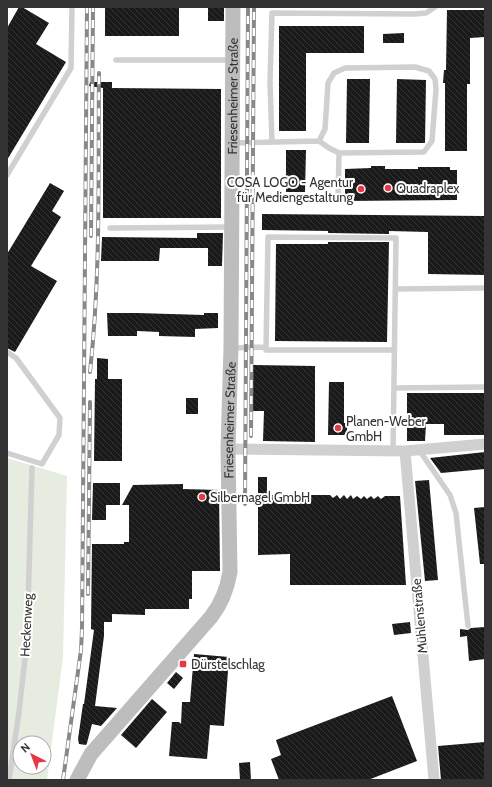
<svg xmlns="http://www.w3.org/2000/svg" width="492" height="787" font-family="Cabin,sans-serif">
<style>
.green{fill:#e6ecdf;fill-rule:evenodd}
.building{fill:url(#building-back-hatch)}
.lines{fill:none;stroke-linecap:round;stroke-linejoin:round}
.lane{stroke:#d0d0d0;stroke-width:5.5}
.street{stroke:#d0d0d0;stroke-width:11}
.secondary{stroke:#bdbdbd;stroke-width:15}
.rail-casing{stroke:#888;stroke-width:4}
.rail{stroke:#fff;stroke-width:2.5;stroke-dasharray:8;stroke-linecap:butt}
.poi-dot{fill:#e63946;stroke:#fff;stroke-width:1.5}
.labels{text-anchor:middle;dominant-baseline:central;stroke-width:4;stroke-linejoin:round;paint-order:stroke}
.street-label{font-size:13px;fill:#333;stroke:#fff}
.poi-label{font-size:13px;fill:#333;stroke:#fff;text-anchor:start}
</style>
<defs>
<pattern id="building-back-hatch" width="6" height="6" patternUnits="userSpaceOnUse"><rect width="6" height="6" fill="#1a1a1a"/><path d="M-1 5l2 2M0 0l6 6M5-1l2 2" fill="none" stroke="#333"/></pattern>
</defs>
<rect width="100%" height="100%" fill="#fff"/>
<path class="green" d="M7 458 67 476 63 657 47 780H7ZM20 743H44V767H20Z"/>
<path class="building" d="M19 7H22L49 23 36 44 66 62 7 160V28Z
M105 7H179V36H105Z
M208 7H224V21H208Z
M447 10H485V37L470 38V84H467V151H445V83H443L444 70H446Z
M279 26H364V53H306V131H279Z
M404 33V43H383V34Z
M347 79H370L369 143H346Z
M397 79 426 80 425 143H396Z
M90 82H112V88L221 89V218H103V88L89 86Z
M286 150H306L305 192H286Z
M371 166H385V169H418V167H450V170H457V200L345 201V169L371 168Z
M50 183 64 191 52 211 61 217 31 266 57 281 15 352 7 348V254Z
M262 214 485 216V275L428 274V232L389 231V234L328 233V231L262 230Z
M197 233H223L222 266H208V248H160L159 261H101L102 237 197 238Z
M328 242H389L387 342 275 341 276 244H328Z
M107 313H137L204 315V313H218V328L195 329V337L159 336V332L137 331V336H108Z
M97 358 108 359V379H122V461H94L95 379H97Z
M253 365 315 366V442L263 441 264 411H252Z
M329 382H344V423H347V435H328Z
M407 393H485V435H444V424H426L425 441H407Z
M186 398H198V414H186Z
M485 452V469L441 473 430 458Z
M258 477H267V495H330L333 498 337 495 340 499 344 495 347 499 351 495 353 499 357 496 361 499 364 496 367 499 371 496 374 499 378 496 381 499 385 496H400L406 585H290V554L258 555Z
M429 480 438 580 425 581 415 481Z
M93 483H120V505H106V520H92Z
M183 484V489L219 490 220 571H192V599H189V609H145V615L112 614V622H104V636L95 706 117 708 101 726 92 724 87 743 86 745 79 744 78 739 83 704H84L94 630 91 629 92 544H124V542H129V505H122L133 485Z
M485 507V564H480L474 508Z
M410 622 411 633 394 635 392 624Z
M485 627V659L469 661 467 636 460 637V629L468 630 471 628Z
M194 654 229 657 224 726 210 725 207 759 169 756 172 722H179L181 724 182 702H190Z
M176 672 183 678 174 689 167 683Z
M392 696 417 761 368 780H279L271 759 281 755 276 740Z
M152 699 167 712 136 748 121 735Z
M485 742V780H441L438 746Z
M250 762 251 780H240L239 763Z"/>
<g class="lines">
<path class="lane" d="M116 60H232
M272 142 270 82 272 13 414 14 426 13 435 7
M232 143 319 141 325 129 328 83 334 73 345 68 415 67 429 71 435 79 436 89 432 141 424 152 339 153 329 148 319 141
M7 175 71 68 72 7
M338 200 339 153
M110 228 231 227
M396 289 485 288
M266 347 268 237 396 238 393 451
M231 348 266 347V350H394
M7 352 16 358 60 418 59 435 42 464 7 453
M394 388 485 387
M419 450 450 495 456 513 468 626
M9 780 19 712 27 640 32 468"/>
<path class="street" d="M228 449 405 451 485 444
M405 451 434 780"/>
<path class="secondary" id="s1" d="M77 780 91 754 211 617C222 603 227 590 230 572L228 449 231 348 233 7"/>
<g class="rail-casing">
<path id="rail" d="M91 236 93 7
M90 372C101 273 98 173 99 73
M251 436 254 7
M245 504 248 7
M88 594 90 402
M63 780 81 650 82 629 87 7"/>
</g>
<use href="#rail" class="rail"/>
</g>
<g class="poi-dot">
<circle cx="388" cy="188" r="4"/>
<circle cx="361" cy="189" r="4"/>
<circle cx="338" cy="428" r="4"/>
<circle cx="202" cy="497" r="4"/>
<rect x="179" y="660" width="8" height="8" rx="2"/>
</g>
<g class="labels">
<g class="street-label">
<text stroke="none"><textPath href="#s1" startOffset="737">Friesenheimer Straße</textPath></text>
<text stroke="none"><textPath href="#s1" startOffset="413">Friesenheimer Straße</textPath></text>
<text transform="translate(419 616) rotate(-95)">Mühlenstraße</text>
<text transform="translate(26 625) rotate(-87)">Heckenweg</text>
</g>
<g class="poi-label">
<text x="353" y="182" text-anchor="end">COSA LOGO - Agentur<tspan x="353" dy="15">für Mediengestaltung</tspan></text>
<text x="396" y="188">Quadraplex</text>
<text x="346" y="421">Planen-Weber<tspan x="346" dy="15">GmbH</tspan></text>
<text x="210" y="497">Silbernagel GmbH</text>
<text x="191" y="664">Dürstelschlag</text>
</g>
</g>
<rect width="492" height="787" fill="none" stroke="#333333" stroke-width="16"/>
<g transform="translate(32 755) rotate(318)"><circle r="19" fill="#ffffff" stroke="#adadad"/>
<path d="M0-3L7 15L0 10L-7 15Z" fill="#e63946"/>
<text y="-6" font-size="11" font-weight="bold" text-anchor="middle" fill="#333333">N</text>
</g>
</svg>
